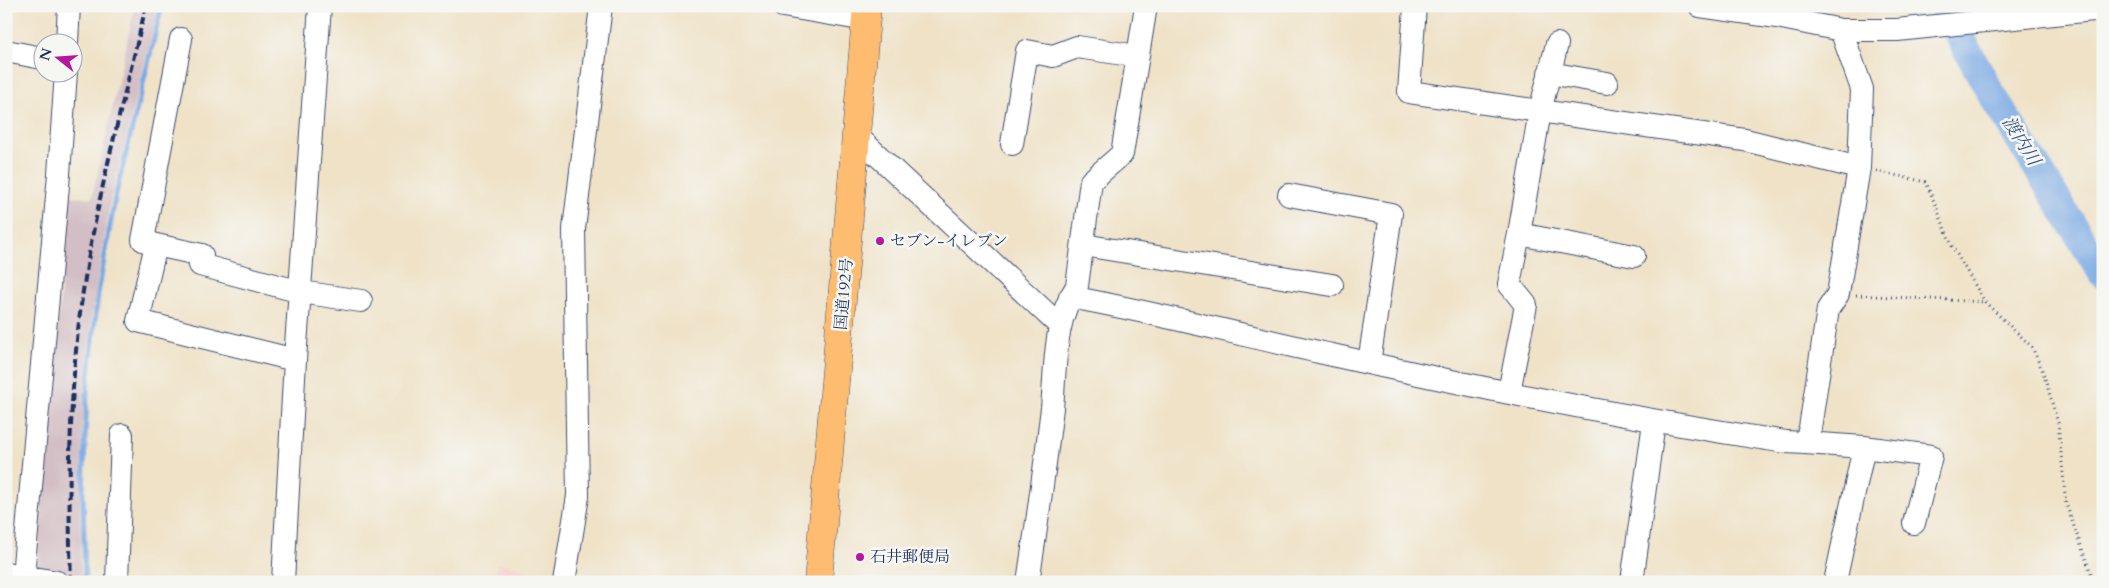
<svg xmlns="http://www.w3.org/2000/svg" width="2109" height="588" font-family="Cardo,'Noto Serif JP',serif">
<style>
.built{fill:#f7d0ce}
.industrial{fill:#d2bec4}
.lines{fill:none;stroke-linecap:round;stroke-linejoin:round}
.stream{stroke:#79a9e4;stroke-width:5}
.river{stroke:#79a9e4;stroke-width:29}
.minor-casing{stroke:#3b4a6e;stroke-width:24}
.highway-casing{stroke:#3b4a6e;stroke-width:29}
.path{stroke:#3b4a6e;stroke-width:3;stroke-dasharray:1 4;stroke-linecap:butt}
.minor{stroke:#fff;stroke-width:22}
.highway{stroke:#febc70;stroke-width:28}
.rail{stroke:#1b2f5e;stroke-width:4;stroke-dasharray:8 4;stroke-linecap:butt}
.poi-dot{fill:#b5179e;stroke:#f6f6f2;stroke-width:2}
.labels{text-anchor:middle;dominant-baseline:central;stroke-width:5;stroke-linejoin:round;paint-order:stroke}
.poi-label{font-size:16px;fill:#1b2f5e;stroke:#f6f6f2;text-anchor:start}
.street-label{font-size:16px;fill:#1b2f5e;stroke:#f6f6f2}
.water-label{font-size:18px;font-style:italic;fill:#375486;stroke:#f6f6f2}
</style>
<rect width="100%" height="100%" fill="#f6f6f2"/>
<filter id="ink" filterUnits="userSpaceOnUse"><feTurbulence type="fractalNoise" baseFrequency=".02" numOctaves="2"/><feDisplacementMap in="SourceGraphic" scale="10" xChannelSelector="R" yChannelSelector="G"/><feConvolveMatrix kernelMatrix="1 2 1 2 8 2 1 2 1" color-interpolation-filters="sRGB"/></filter>
<filter id="wash" filterUnits="userSpaceOnUse"><feTurbulence type="fractalNoise" baseFrequency=".0096" numOctaves="4" result="noise"/><feDisplacementMap in="SourceGraphic" scale="20" xChannelSelector="R" yChannelSelector="G"/><feGaussianBlur stdDeviation="1.12" result="paint"/><feColorMatrix in="noise" values="0 0 0 0 0 0 0 0 0 0 0 0 0 0 0 0 0 1.4 0 .05"/><feComposite in="paint" operator="in"/></filter>
<g filter="url(#wash)">
<rect width="100%" height="100%" fill="#efe2c7"/>
<path class="built" d="M498 563 558 579V582H494Z"/>
<path class="industrial" d="M135 6H159L111 197 92 313 84 390 80 496 81 582H62L37 569 69 196 92 198Z"/>
<g class="lines">
<path class="stream" d="M85 582 83 495 87 392 98 294 115 198 162 6"/>
<path class="river" d="M1943 6 1992 95 2103 274"/>
</g>
</g>
<g filter="url(#ink)">
<g class="lines">
<g class="minor-casing">
<path id="minor" d="M783 6 866 20
M1415 6 1409 92 1540 111 1519 234 1634 256
M1700 6 1777 17 1841 30H1897L2103 9
M181 39 143 240 156 245 138 321 295 360
M67 42 69 6
M1557 44 1540 111 1745 140 1859 168
M6 51 42 58
M1549 73 1607 83
M857 136 1059 325
M1012 144 1027 51 1053 56 1077 47 1137 56
M1289 195 1391 214 1369 363
M156 245 202 255 200 265 301 292 361 301
M1083 245 1332 285
M1070 297C1158 313 1245 336 1332 355 1482 389 1634 419 1786 442L1805 443 1810 428 1828 309 1838 294 1859 168 1862 89 1841 30
M1509 392 1526 305 1509 284 1519 234
M1805 443 1864 447 1835 582
M1864 447 1931 456 1914 523
M6 573 57 582
M27 582 24 565 59 174 66 72
M117 582 122 435
M283 582 295 360 320 6
M564 582 578 496 574 229 601 6
M1028 582C1037 524 1045 466 1052 408 1056 366 1053 322 1077 286L1091 181 1122 154 1146 6
M1632 582 1654 422"/>
</g>
<g class="highway-casing">
<path id="highway" d="M818 582 867 6"/>
</g>
<path class="path" d="M1876 171 1926 182 1952 246 1985 302 2032 347 2043 372 2058 423 2066 504 2094 582
M1856 295 1985 302"/>
<use href="#minor" class="minor"/>
<use href="#highway" class="highway"/>
<path class="rail" d="M71 582C68 492 69 403 80 313 93 210 122 108 146 6"/>
</g>
</g>
<g class="poi-dot">
<circle cx="880" cy="241" r="5"/>
<circle cx="860" cy="557" r="5"/>
</g>
<g class="labels">
<g class="poi-label">
<text x="890" y="241">セブン-イレブン</text>
<text x="870" y="557">石井郵便局</text>
</g>
<g class="street-label">
<text transform="translate(844 294) rotate(-85)">国道192号</text>
</g>
<g class="water-label">
<text transform="translate(2021 141) rotate(58)">渡内川</text>
</g>
</g>
<rect width="2109" height="588" fill="none" stroke="#f6f6f2" stroke-width="25"/>
<g transform="translate(58 58) rotate(287)"><circle r="24" fill="#f6f6f2" stroke="#9ea6b7"/>
<path d="M0-4L9 19L0 12L-9 19Z" fill="#b5179e"/>
<text y="-8" font-size="14" font-weight="bold" text-anchor="middle" fill="#1b2f5e">N</text>
</g>
</svg>
